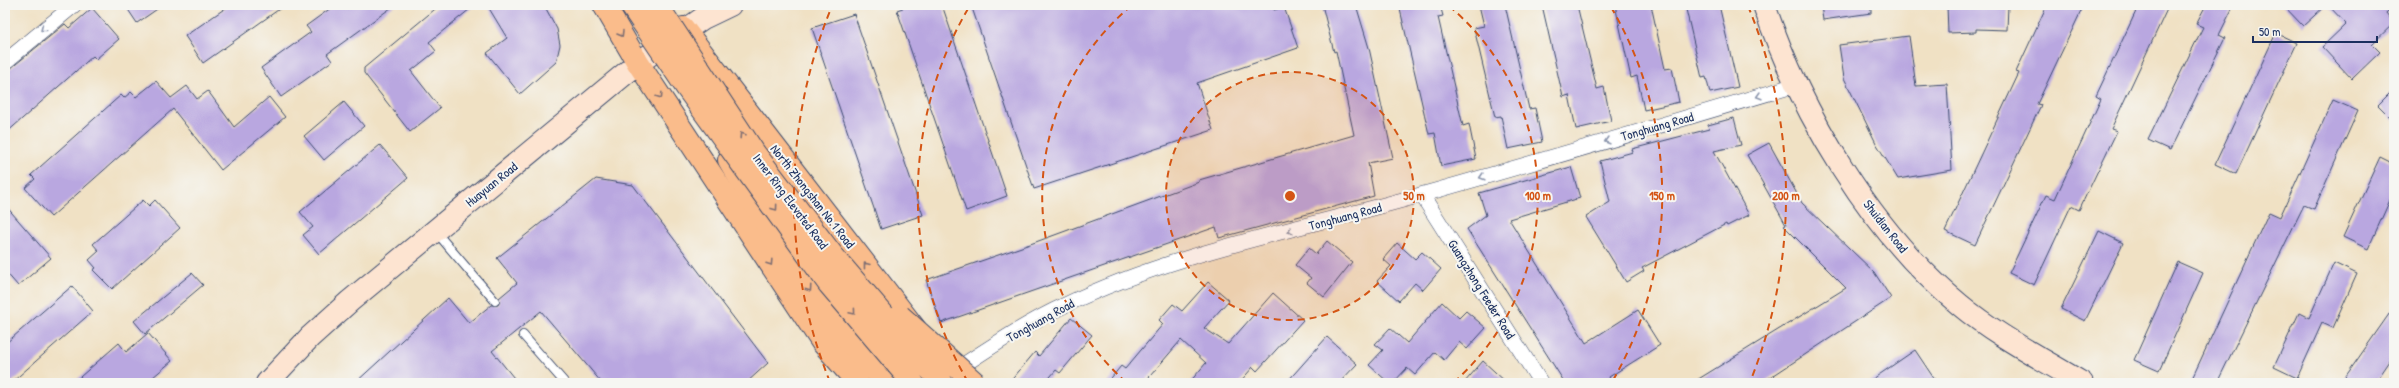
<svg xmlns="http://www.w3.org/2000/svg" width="2399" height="388" font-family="'Patrick Hand',sans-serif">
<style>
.building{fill:#b9a7e0}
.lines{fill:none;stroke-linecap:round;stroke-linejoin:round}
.lane-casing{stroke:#3b4a6d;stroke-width:10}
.street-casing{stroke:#3b4a6d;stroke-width:16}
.secondary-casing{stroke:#3b4a6d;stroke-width:24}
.primary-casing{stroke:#3b4a6d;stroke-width:24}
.highway-casing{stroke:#3b4a6d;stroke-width:24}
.lane{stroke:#fff;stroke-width:8}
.street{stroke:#fff;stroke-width:15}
.secondary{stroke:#fde4d1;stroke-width:22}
.primary{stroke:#fabc8b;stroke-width:22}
.highway{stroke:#fabc8b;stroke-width:22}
.highway-bridge-casing{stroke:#3b4a6d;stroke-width:24;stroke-linecap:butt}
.highway-bridge{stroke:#fabc8b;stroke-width:22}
.oneway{stroke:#8d97ae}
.oneway2{stroke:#7f6e72}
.ring{fill:none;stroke:#d45514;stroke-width:2;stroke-dasharray:7 5}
.labels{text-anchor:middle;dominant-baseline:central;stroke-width:4;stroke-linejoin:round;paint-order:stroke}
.street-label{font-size:13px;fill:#1b2f5e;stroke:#f6f6f2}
.centre{fill:#d45514;stroke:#f6f6f2;stroke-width:2}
.ring-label{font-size:12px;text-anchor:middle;font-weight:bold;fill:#d45514;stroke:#f6f6f2;stroke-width:4;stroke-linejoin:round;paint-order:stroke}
</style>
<rect width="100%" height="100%" fill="#f6f6f2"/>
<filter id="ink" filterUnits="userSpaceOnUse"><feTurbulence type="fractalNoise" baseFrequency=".025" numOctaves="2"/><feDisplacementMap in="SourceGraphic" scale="8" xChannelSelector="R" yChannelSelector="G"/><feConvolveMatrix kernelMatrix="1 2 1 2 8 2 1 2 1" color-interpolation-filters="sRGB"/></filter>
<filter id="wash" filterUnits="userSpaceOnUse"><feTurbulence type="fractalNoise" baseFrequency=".012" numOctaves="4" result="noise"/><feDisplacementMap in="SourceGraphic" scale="16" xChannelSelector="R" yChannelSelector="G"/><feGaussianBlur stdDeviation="0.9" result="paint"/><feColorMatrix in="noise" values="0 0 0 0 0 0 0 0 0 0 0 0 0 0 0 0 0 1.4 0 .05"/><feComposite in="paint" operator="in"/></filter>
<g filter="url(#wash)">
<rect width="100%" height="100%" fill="#f0e1c4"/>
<g id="blocks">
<path class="building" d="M125 5H163L137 23Z
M230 5H285L203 63 185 36Z
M335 5H395L327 54 332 61 281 97 261 68 311 32 306 26Z
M440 5H475L429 42 436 51 411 71 440 108 410 132 364 73V68Z
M487 5H544L557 29 560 45 556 62 520 94 487 53 507 38Z
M911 5H942L1007 196 966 211 897 10Z
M971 5H1273L1274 10 1284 7 1298 48 1197 83 1213 130 1034 189Z
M1322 5H1356L1369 48 1393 158 1368 163 1374 196 1219 238 1216 227 941 323 926 280 1033 243 1199 182V180L1354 135 1336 51 1334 52Z
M1399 5H1440L1443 16 1438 17 1463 126 1469 124 1476 159 1441 166 1435 133 1429 134Z
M1479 5H1505L1529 109 1535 108 1542 142 1508 149 1501 116 1495 117 1474 28 1484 26Z
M1542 5H1577L1597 89 1604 87 1611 121 1576 129 1569 95 1563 97Z
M1615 5H1651L1665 69 1672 68 1679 102 1644 110 1637 76 1631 78Z
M1685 5H1719L1738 87 1710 93 1706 77 1702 78Z
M1821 5H1871V13L1823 20Z
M1947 5H2008L2007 30 1976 29V32L1948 33Z
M2047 5H2084L2037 104 2041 105 1975 245 1945 231 2019 73 2016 72Z
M2139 5H2169L2111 129 2117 131 2079 210 2071 206 2034 285 2009 273 2046 195 2055 199 2101 99 2096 96Z
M2206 5H2234L2219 35 2225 38 2170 150 2148 140 2203 27 2196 24Z
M2283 5H2326L2303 26Z
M2328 5H2394L2386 13 2394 23 2372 44 2380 52 2352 79 2322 47 2346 24Z
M92 8 119 39 96 59 93 56 5 134V73L65 24 69 28Z
M854 14 923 215 881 229 812 28Z
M2276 33 2297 43 2236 174 2215 164Z
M1909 36 1916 86 1947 84 1952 170 1898 179 1876 143 1844 78 1839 45Z
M156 81 171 98 187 86 197 99 208 91 234 127 269 97 285 117 221 170 173 109 51 217 25 188 35 179 31 175 121 95 124 98 131 92 136 97Z
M2394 89V121L2378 105Z
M2333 100 2358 111 2314 209 2304 205 2217 383H2190L2269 212 2280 217Z
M344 102 364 126 324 160 304 136Z
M1734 118 1741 145 1714 151 1749 215 1727 226 1726 224 1642 268 1644 271 1626 282 1586 217 1610 202 1600 161 1633 152 1632 149 1709 129 1708 125Z
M1769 143 1802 203 1874 272 1891 298 1762 383H1692L1846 288 1784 226 1786 225 1747 155Z
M380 145 408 178 319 254 303 235 313 227 300 212Z
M2380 157 2394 164V191L2368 249 2343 237Z
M1571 167 1580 198 1509 219 1586 343 1638 310 1660 345 1609 377 1612 383H1565L1467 229 1486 215 1479 193Z
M596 179 633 185 768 363 746 383H602L541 311 492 351 518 383H355L448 298 469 323 491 305H498L499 298 517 283 497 258Z
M143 200 149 206 155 200 180 228 112 289 93 270 96 268 89 260 99 251 93 244Z
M5 205 51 258 18 286 5 271Z
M2099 231 2123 243 2085 321 2061 309Z
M1327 241 1352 262 1324 297 1307 283 1311 278 1295 265 1309 248 1316 254Z
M1397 243 1415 259 1422 252 1441 269 1423 290 1415 283 1399 301 1377 281 1391 266 1383 259Z
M2178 262 2203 273 2159 371 2134 360Z
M2334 263 2357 274 2333 328 2322 323 2297 378 2274 367 2299 313 2309 318Z
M192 273 203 285 145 334 134 321Z
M1208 282 1229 300 1204 328 1228 344 1273 293 1303 320 1257 371 1253 367 1239 383H1189L1206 363 1181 340 1144 383H1107L1121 366 1125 369 1163 324 1159 320 1173 304 1182 311Z
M72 286 93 311 11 383H5V344Z
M1442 302 1459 318 1466 311 1486 328 1467 349 1459 342 1444 360 1435 352 1415 375 1407 368 1393 383H1389L1369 365 1383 350 1375 344 1390 328 1407 343Z
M2394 307V355L2375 383H2341Z
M1071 318 1092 335 1060 373 1056 370 1045 383H1009L1035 352 1039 356Z
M148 333 172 361 146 383H73L119 343 126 352Z
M1327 337 1357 364 1339 383H1286Z
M1915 350 1937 383H1867Z
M1483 361 1507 383H1464Z"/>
</g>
</g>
<g filter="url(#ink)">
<use href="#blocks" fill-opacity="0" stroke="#3b4a6d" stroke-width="1"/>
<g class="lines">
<g class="lane-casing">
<path id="lane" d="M436 232 495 301
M523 335 565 383"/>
</g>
<g class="street-casing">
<path id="street" d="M5 62 74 5
M1422 195 1541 383
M951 373C987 350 1024 324 1063 306 1176 251 1304 229 1424 194 1548 159 1672 122 1796 85"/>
</g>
<g class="secondary-casing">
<path id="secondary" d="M1764 5C1801 113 1871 232 1960 305 1997 336 2041 358 2082 383
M267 383 310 337 350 301 638 63 703 18 730 5"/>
</g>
<g class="primary-casing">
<path id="primary" d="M604 5 638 63 822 342 858 383
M683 28 916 330"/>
</g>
<g class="highway-casing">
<path id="highway" d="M729 160 773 236 837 328 886 383"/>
</g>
<use href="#lane" class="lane"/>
<use href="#street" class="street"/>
<use href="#secondary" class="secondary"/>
<use href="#primary" class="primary"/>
<use href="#highway" class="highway"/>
<g class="highway-bridge-casing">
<path id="highway-bridge" d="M631 5 687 88 829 284 913 383
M657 5 755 154 833 256 942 383
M900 316 975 383"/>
</g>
<use href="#highway-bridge" class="highway-bridge"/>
</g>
<defs><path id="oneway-chevron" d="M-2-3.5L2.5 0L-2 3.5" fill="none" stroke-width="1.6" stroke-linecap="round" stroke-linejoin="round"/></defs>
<g class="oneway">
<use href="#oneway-chevron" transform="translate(43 29) rotate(142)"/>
<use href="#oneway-chevron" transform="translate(1759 96) rotate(164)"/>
<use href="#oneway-chevron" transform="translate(1607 141) rotate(164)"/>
<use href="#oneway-chevron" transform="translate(1482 177) rotate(164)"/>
<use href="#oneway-chevron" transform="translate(1290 231) rotate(165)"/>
</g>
<g class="oneway2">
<use href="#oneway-chevron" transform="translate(621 34) rotate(59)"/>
<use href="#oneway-chevron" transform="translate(660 96) rotate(57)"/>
<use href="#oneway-chevron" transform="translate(742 135) rotate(-123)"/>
<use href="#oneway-chevron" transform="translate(775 208) rotate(54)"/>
<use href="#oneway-chevron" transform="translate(770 263) rotate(57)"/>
<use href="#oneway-chevron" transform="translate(866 265) rotate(-128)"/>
<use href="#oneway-chevron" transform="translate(809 289) rotate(56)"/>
<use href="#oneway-chevron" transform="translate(853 312) rotate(50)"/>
</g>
</g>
<circle cx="1290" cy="196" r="124" fill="#d45514" fill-opacity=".12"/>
<g class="ring">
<circle cx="1290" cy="196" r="124"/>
<path d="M1126 382A248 248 0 0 1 1131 6M1449 6A248 248 0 0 1 1454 382"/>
<path d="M968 382A372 372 0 0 1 969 7M1611 7A372 372 0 0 1 1612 382"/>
<path d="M830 382A496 496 0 0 1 832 6M1748 6A496 496 0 0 1 1750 382"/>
</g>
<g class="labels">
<g class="street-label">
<text transform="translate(1657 126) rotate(-16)">Tonghuang Road</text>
<text transform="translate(491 184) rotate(-39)">Huayuan Road</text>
<text transform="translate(813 196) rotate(52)">North Zhongshan No.1 Road</text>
<text transform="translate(791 201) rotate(53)">Inner Ring Elevated Road</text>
<text transform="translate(1345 216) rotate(-15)">Tonghuang Road</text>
<text transform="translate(1886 226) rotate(52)">Shuidian Road</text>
<text transform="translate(1482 289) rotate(58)">Guangzhong Feeder Road</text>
<text transform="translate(1040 320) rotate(-29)">Tonghuang Road</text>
</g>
</g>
<circle cx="1290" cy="196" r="6" class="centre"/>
<g class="ring-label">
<text x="1414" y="200">50 m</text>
<text x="1538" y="200">100 m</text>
<text x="1662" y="200">150 m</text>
<text x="1786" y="200">200 m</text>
</g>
<rect width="2399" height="388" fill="none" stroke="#f6f6f2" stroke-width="20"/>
<path d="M2253 36v6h124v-6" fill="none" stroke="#1b2f5e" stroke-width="2"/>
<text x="2259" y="36" font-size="12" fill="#1b2f5e" stroke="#f6f6f2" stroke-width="3" paint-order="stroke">50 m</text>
</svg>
